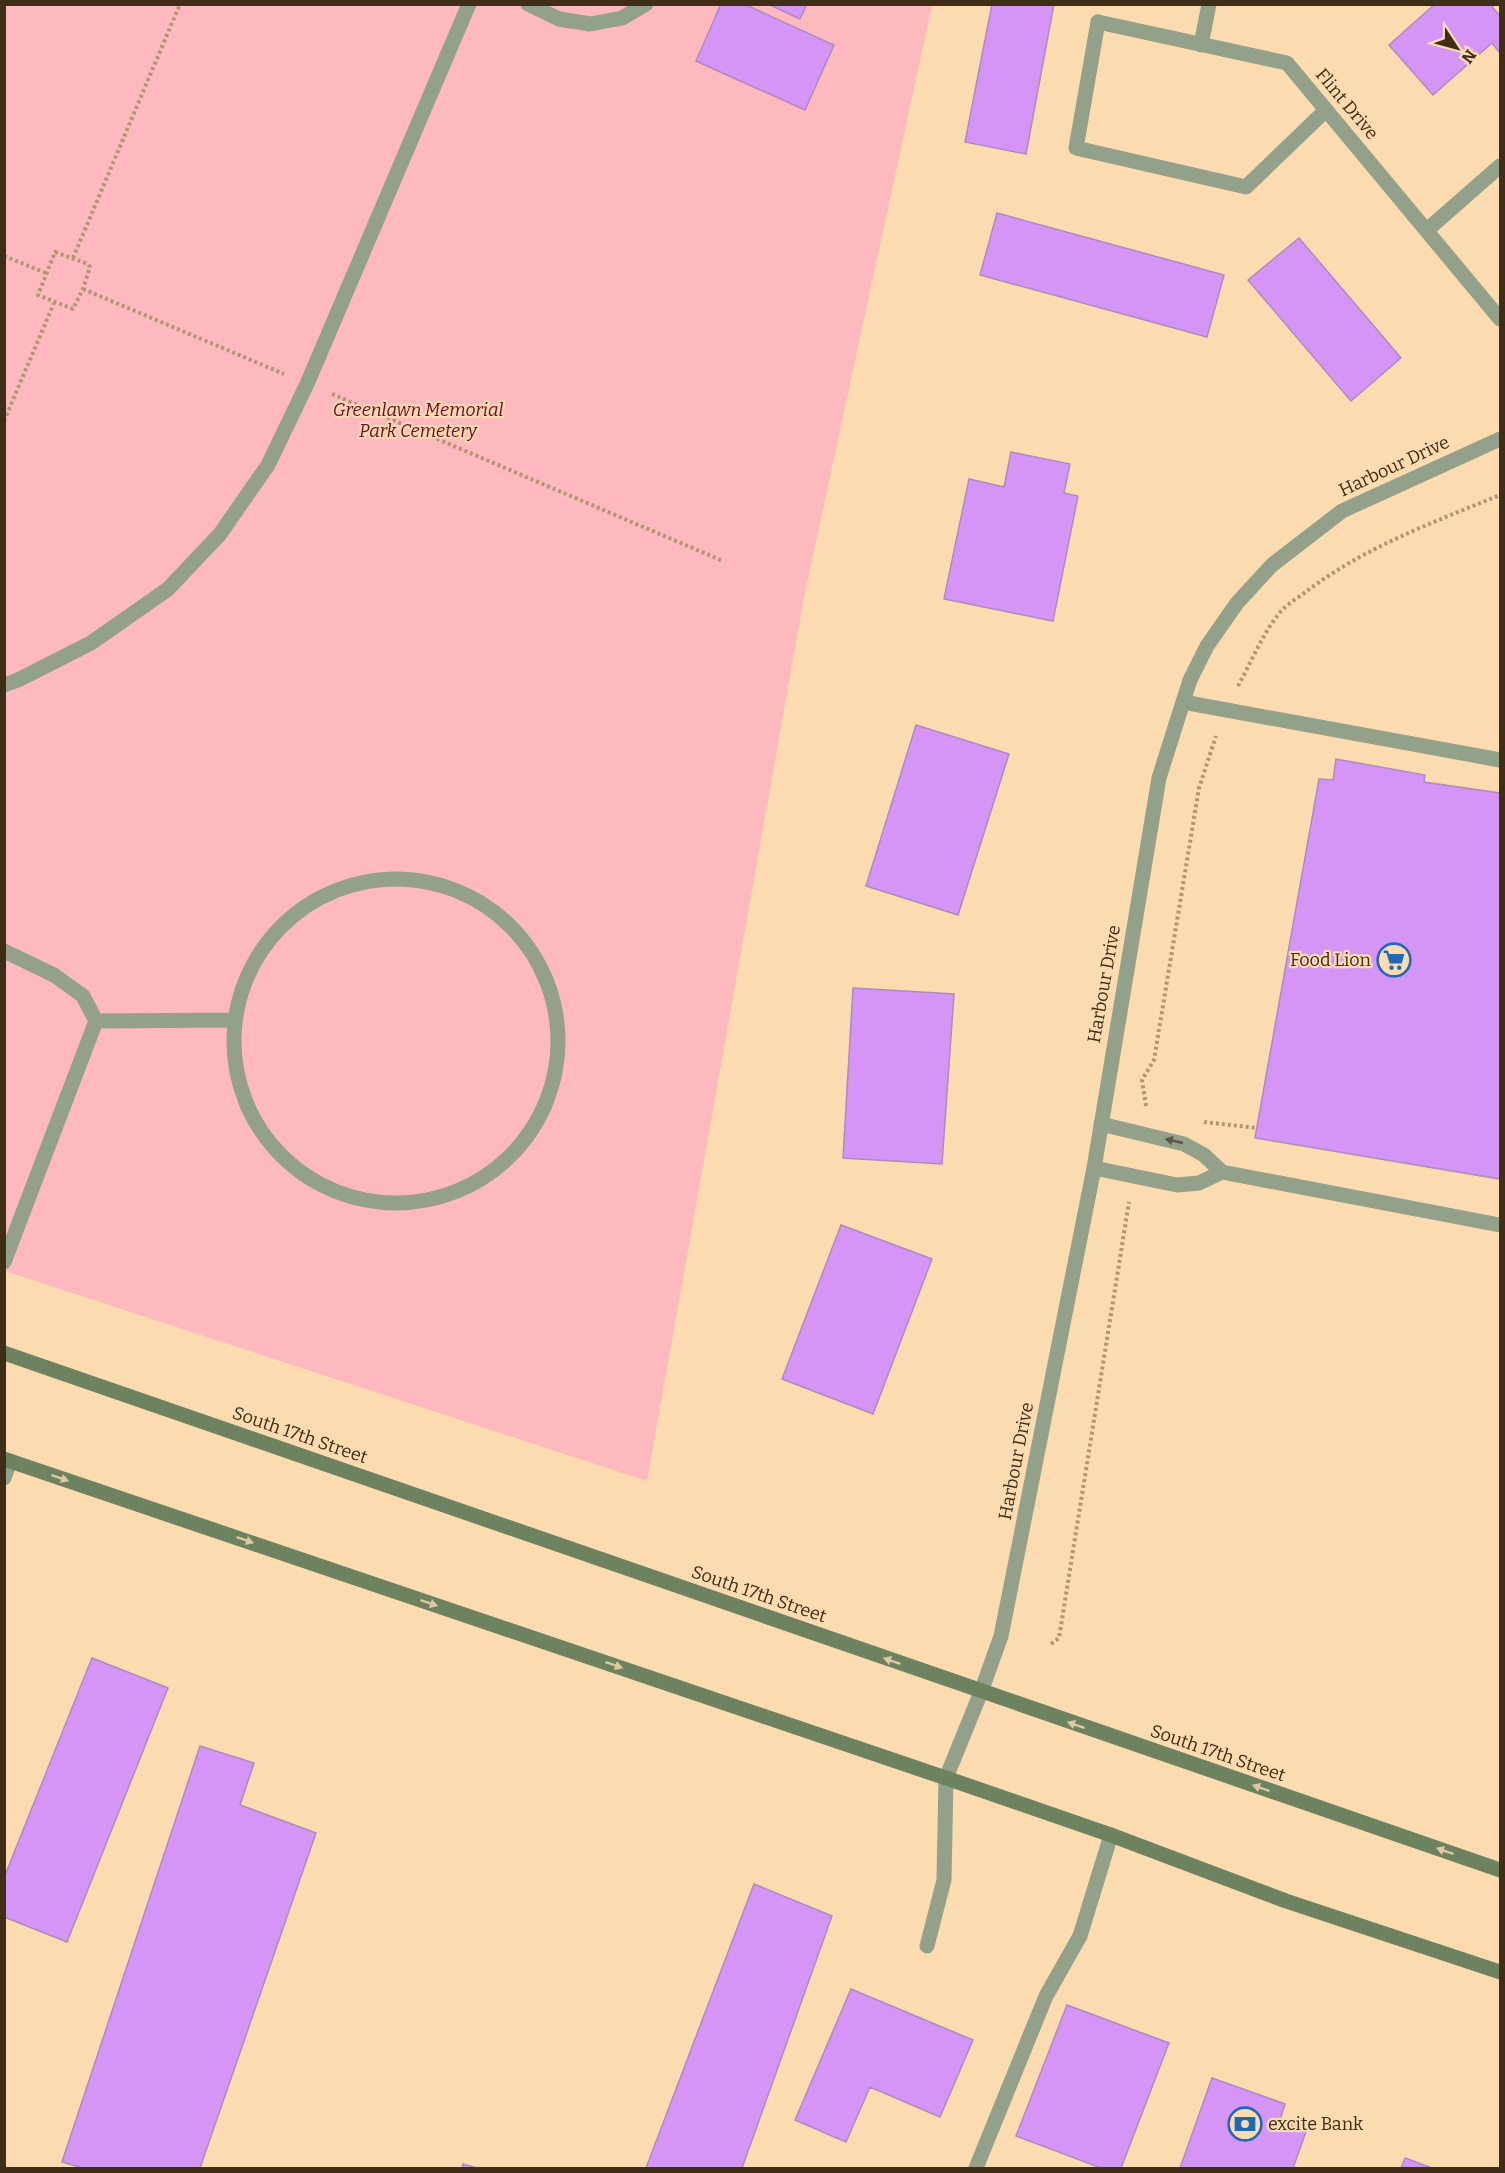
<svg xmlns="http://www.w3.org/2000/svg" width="1505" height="2173" font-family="Bitter,serif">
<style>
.green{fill:#fdb9be}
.building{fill:#d595f6;stroke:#ad8bbf;stroke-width:1.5}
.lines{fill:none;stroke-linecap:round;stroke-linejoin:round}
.path{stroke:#b09674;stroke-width:4;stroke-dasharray:3 3;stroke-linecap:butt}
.service{stroke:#93a18a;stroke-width:15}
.minor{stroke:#93a18a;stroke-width:15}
.secondary{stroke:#6d825f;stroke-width:15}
.oneway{fill:#5c5640}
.oneway2{fill:#e0c9a1}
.labels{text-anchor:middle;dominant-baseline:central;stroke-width:4.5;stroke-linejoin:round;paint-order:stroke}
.street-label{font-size:18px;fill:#3e2e18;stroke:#fddbb1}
.park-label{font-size:18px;font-style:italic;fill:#770327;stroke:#fddbb1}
.poi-label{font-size:18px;fill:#3e2e18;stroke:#fddbb1;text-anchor:end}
</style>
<rect width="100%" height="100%" fill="#fddbb1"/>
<path class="green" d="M5 5H932L805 592 647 1481 5 1271Z"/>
<path class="building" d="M721 4H744L834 45 805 110 696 61Z
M768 4H807L800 19Z
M992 4H1054L1026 154 965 142Z
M1435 4H1490L1500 16V53L1492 43 1433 95 1389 45Z
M997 213 1224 275 1207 337 980 275Z
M1299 238 1401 358 1351 401 1248 280Z
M1011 452 1070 464 1064 493 1078 496 1053 621 944 599 969 479 1004 487Z
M916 725 1009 754 958 915 866 886Z
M1336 759 1425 775 1424 782 1500 793V1179L1255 1138 1319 779 1333 780Z
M853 988 954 994 942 1164 843 1158Z
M841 1225 932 1259 873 1414 782 1379Z
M92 1658 168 1688 67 1942 4 1917V1878Z
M200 1746 254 1763 240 1805 316 1833 200 2168H83L62 2162Z
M754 1884 832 1916 742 2168H646Z
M851 1989 973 2040 940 2117 870 2087 846 2142 795 2120Z
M1067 2005 1169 2043 1121 2168H1101L1016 2136Z
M1212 2078 1285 2104 1280 2120 1307 2129 1293 2168H1180Z
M1405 2158 1432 2168H1401Z
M463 2164 477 2168H462Z"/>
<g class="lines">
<path class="path" d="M55 252 88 264 90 267 83 289 73 309 38 295Z
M4 256 46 273
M73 258 180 4
M83 289 284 374
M332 394 723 561
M4 421 54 303
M1238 686C1252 661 1263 632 1282 610 1289 603 1299 597 1307 591 1365 547 1434 522 1500 495
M1146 1106 1142 1080 1154 1060 1199 788 1216 736
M1204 1122 1257 1128
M1051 1644 1059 1638 1129 1202"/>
<path class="service" d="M528 4 559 19 590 24 622 18 646 4
M1098 22 1076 148 1246 187 1326 110
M1201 45 1209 4
M1427 230 1500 166
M4 685 18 680 91 643 168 589 220 534 268 465 307 384 469 4
M1183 702 1500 760
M234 1041a162 162 0 1 1 324 0a162 162 0 1 1-324 0Z
M4 951 54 975 83 996 96 1021 4 1262
M96 1021 234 1020
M1101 1124 1184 1144 1204 1155 1222 1172 1500 1225
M1094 1168 1177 1185 1199 1183 1222 1172
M927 1946 944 1880 946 1778 981 1692
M976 2168 1046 1996 1080 1936 1111 1835"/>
<path class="minor" d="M1098 22 1287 63 1500 319
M4 1478 10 1461
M981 1692 1001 1636 1094 1168 1159 778 1190 680 1207 646 1237 603 1272 565 1342 511 1500 439"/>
<path class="secondary" d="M4 1353 1500 1870
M4 1459 946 1778 1111 1835 1286 1901 1500 1972"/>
</g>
<defs><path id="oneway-solid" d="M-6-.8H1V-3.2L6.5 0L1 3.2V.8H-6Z" transform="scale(1.5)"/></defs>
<use class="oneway" href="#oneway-solid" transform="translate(1174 1141) rotate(-167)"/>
<g class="oneway2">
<use href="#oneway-solid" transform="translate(60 1478) rotate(19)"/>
<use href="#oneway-solid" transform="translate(245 1540) rotate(19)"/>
<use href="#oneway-solid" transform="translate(429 1603) rotate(19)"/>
<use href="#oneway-solid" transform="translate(892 1661) rotate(-161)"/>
<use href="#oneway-solid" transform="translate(614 1665) rotate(19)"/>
<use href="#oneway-solid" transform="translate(1076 1725) rotate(-161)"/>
<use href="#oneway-solid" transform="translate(1261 1788) rotate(-161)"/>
<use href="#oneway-solid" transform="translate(1445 1851) rotate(-161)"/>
</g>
<defs>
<g id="supermarket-ring" transform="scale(1.725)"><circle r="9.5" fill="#fddbb1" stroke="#1e6ab9" stroke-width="1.5"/><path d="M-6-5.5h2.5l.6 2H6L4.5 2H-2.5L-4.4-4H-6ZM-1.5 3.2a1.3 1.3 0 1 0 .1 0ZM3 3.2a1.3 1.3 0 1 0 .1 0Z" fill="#1e6ab9"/></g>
<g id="bank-ring" transform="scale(1.725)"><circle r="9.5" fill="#fddbb1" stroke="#1e6ab9" stroke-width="1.5"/><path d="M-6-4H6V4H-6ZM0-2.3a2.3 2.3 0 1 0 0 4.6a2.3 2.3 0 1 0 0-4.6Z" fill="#1e6ab9"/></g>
</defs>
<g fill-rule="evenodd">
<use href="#supermarket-ring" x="1394" y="960"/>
<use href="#bank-ring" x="1245" y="2124"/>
</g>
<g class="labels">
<g class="street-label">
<text transform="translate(1347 104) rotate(50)">Flint Drive</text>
<text transform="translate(1394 466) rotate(-25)">Harbour Drive</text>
<text transform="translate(1104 984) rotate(-80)">Harbour Drive</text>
<text transform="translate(300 1435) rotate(19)">South 17th Street</text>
<text transform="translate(1016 1461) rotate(-79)">Harbour Drive</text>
<text transform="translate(759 1594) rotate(19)">South 17th Street</text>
<text transform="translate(1218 1753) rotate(19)">South 17th Street</text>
</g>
<g class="park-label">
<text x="418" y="410">Greenlawn Memorial<tspan x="418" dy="21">Park Cemetery</tspan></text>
</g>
<g class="poi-label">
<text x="1371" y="960">Food Lion</text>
<text x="1268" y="2124" text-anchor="start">excite Bank</text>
</g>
</g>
<rect width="1505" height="2173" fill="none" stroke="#3e2e18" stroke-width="12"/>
<g transform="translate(1457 48) rotate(126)" stroke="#fddbb1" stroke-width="4.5" paint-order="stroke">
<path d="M0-4.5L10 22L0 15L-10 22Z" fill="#3e2e18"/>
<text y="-9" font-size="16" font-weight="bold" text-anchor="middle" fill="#3e2e18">N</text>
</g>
</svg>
